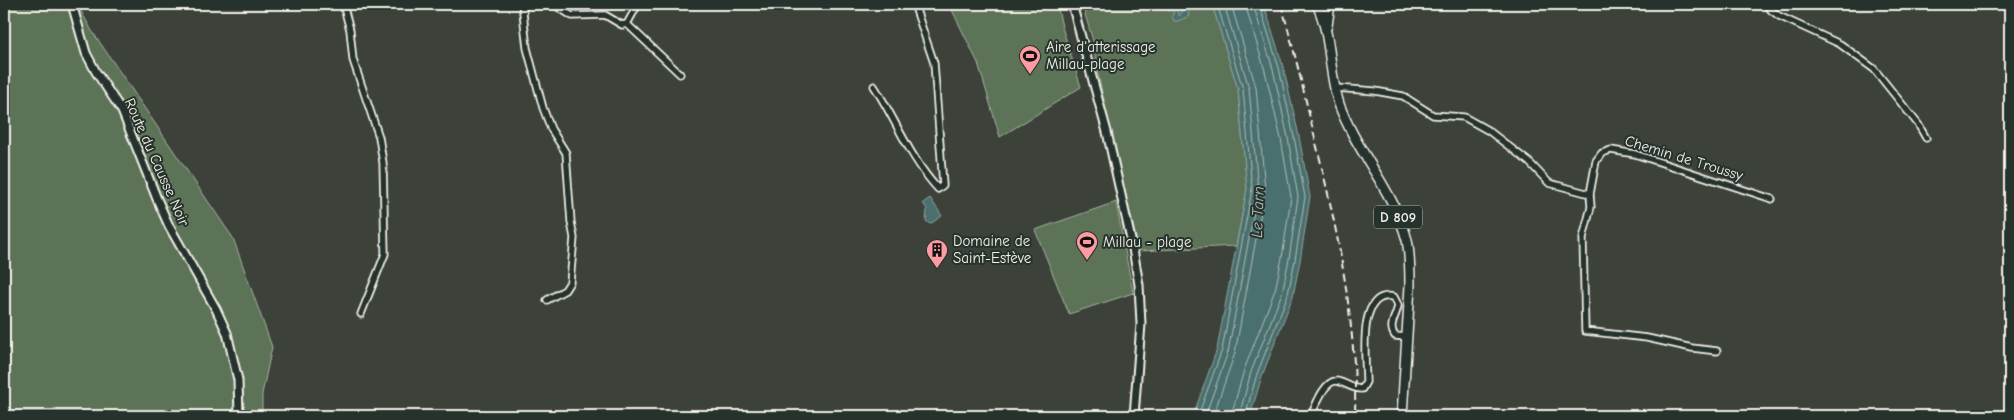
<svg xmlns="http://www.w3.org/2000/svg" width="2014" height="420" font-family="'Comic Neue',sans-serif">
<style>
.green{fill:#5b7358;stroke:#a8b2a0}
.water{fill:#4a706e;stroke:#8ea49f}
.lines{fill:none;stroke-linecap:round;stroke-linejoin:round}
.shore{stroke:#b0bdb7;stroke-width:1}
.minor-casing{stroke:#f4f1e8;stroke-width:9}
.tertiary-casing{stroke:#f4f1e8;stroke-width:11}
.primary-casing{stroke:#f4f1e8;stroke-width:12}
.minor{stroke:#26332d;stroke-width:5.5}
.tertiary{stroke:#26332d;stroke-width:7}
.primary{stroke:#26332d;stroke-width:9}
.rail{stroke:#f4f1e8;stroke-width:2;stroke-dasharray:8 4;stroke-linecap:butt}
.labels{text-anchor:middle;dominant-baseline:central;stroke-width:4;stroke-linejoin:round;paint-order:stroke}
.shield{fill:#26332d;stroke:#b6b8b0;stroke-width:1}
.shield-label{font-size:14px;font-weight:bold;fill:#f4f1e8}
.poi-label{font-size:15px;fill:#f4f1e8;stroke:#26332d;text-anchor:start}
.street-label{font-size:15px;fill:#f4f1e8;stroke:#26332d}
.water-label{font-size:16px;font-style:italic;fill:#b0bdb7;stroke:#26332d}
</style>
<rect width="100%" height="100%" fill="#3c413a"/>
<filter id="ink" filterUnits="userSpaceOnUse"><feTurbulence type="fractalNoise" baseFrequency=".02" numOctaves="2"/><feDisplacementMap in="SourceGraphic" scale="10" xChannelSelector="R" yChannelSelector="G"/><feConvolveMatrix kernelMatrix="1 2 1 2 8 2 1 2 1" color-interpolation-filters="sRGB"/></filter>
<g filter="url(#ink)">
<path class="green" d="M4 4H77L92 31 233 238 272 347 262 394V416H4Z
M949 4H1057L1062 27 1081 87 1000 137 978 63Z
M1082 4H1212L1238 89 1247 189 1236 246 1139 251 1095 62V48Z
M1116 202 1133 293 1069 314 1035 230Z"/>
<path class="water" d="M1167 4H1174L1179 16 1182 13 1180 4H1188L1190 9 1188 13 1189 16 1178 21H1174L1172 16 1174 11 1172 10 1168 11 1166 9Z
M1212 4H1264L1283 66 1299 136 1310 197 1300 261 1293 296 1262 376 1250 416H1193L1217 349 1247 189 1238 89Z
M930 198 942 216 930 224 926 221 927 209 923 203Z"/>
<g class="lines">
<path class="shore" d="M1198 416 1222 350 1252 189 1243 89 1217 4
M1205 416 1228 352 1258 189 1249 88 1224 4
M1213 416 1235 353 1265 190 1256 87 1231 4
M1231 416 1244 370 1275 290 1282 258 1291 197 1281 139 1265 71 1245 4
M1239 416 1251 372 1282 293 1289 259 1298 197 1288 138 1273 69 1253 4
M1245 416 1257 374 1288 294 1295 260 1305 197 1294 137 1279 68 1259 4"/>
<g class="minor-casing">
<path id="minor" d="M343 4 350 30 353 60 379 137 383 163 385 254 361 314
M522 4 527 48 543 108 551 129 566 153 571 222 574 238 570 282 565 290 547 300
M553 4 572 16 605 15 622 25 627 24 638 4
M1767 4 1771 10 1779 16 1840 44 1874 69 1918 124 1926 138
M627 24 680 74
M874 86C896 120 910 159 938 189L943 185 934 63 914 4
M1335 88 1375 91 1403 96 1433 115 1464 117 1489 131 1529 162 1549 183 1590 194
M1717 351 1692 348 1647 338 1585 331 1583 238 1591 207 1590 194 1596 161 1602 153 1611 150 1635 154 1772 199
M1311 416C1315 407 1324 381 1336 381 1343 381 1351 389 1362 389L1366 382C1366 360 1356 289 1394 297L1398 305C1397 316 1387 325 1395 336L1407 337"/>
</g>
<g class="tertiary-casing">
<path id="tertiary" d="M72 4 86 53 96 72 122 111 157 199 169 226 216 309 227 333 238 380 239 416
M1072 4 1107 132 1133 249 1139 285 1141 324 1134 416"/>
</g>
<g class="primary-casing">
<path id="primary" d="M1317 4C1332 36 1328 71 1339 104 1356 151 1394 191 1407 240 1410 255 1410 271 1410 286L1402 416
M1327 26 1330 4"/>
</g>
<use href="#minor" class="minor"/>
<use href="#tertiary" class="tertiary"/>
<use href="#primary" class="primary"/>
<path class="rail" d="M1281 4C1295 52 1306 102 1318 151 1339 238 1357 326 1355 416"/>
</g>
</g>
<defs>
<g id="stadium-pin" transform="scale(1.125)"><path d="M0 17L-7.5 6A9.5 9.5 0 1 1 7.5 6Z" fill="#ff9aa2" stroke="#26332d"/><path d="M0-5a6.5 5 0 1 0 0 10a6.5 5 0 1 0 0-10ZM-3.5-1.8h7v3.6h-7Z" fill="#111"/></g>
<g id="building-pin" transform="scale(1.125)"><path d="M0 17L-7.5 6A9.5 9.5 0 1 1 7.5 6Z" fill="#ff9aa2" stroke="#26332d"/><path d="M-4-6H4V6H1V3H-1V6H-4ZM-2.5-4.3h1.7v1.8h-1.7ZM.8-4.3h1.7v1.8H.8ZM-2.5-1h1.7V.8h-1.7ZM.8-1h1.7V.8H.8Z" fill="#111"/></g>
</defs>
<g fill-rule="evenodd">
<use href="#stadium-pin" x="1030" y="56"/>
<use href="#stadium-pin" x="1087" y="242"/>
<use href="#building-pin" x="937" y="250"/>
</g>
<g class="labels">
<rect class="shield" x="1374" y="205.5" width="48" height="23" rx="4"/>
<g class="shield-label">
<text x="1398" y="217">D 809</text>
</g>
<g class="poi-label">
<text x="1046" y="47">Aire d'atterissage<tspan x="1046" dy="17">Millau-plage</tspan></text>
<text x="953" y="241">Domaine de<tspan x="953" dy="17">Saint-Estève</tspan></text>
<text x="1103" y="242">Millau - plage</text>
</g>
<g class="street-label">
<text transform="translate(1684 158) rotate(17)">Chemin de Troussy</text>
<text transform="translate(157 162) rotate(66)">Route du Causse Noir</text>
</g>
<g class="water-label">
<text transform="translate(1258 212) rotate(-88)">Le Tarn</text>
</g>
</g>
<rect width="2014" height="420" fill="none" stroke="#26332d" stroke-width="20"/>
<rect x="10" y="10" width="1994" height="400" fill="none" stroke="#f4f1e8" stroke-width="2" filter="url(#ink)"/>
</svg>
